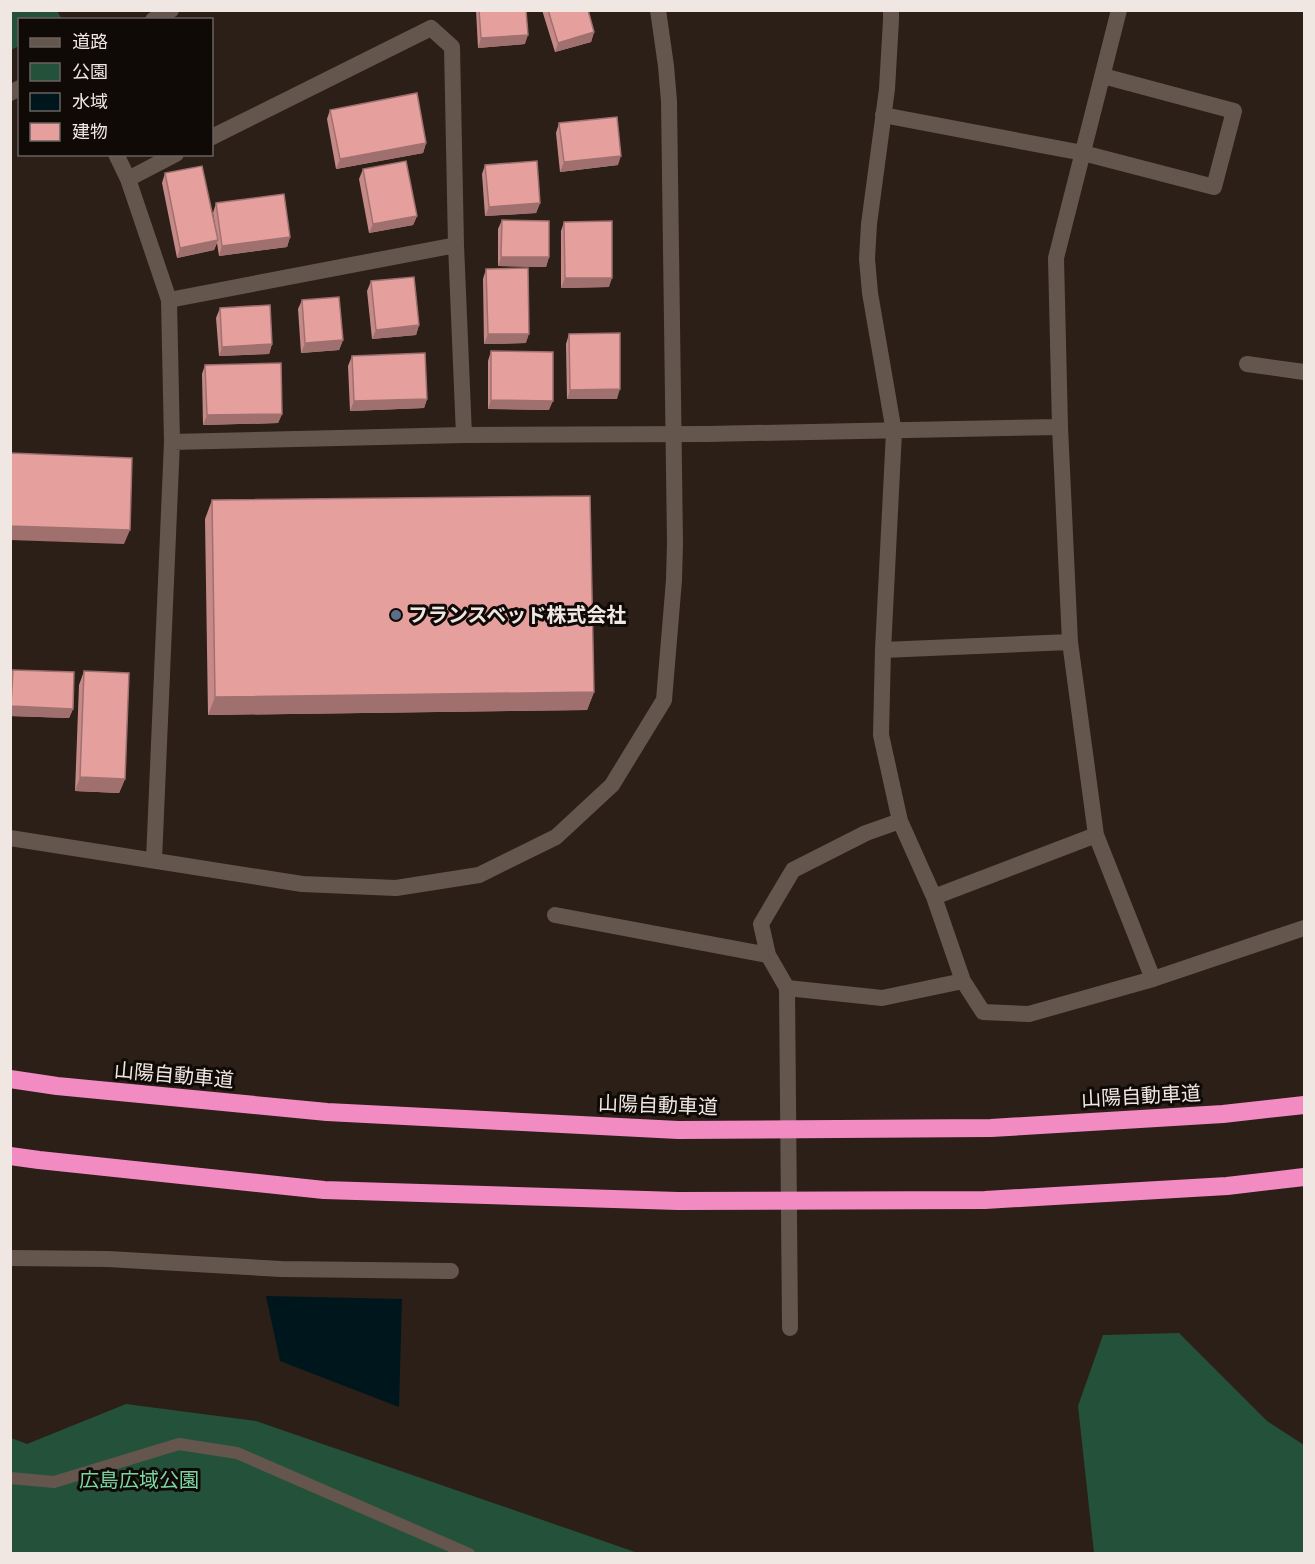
<svg xmlns="http://www.w3.org/2000/svg" width="1315" height="1564" font-family="Cabin,'Noto Sans JP',sans-serif">
<style>
.green{fill:#245139}
.water{fill:#00161d}
.lines{fill:none;stroke-linecap:round;stroke-linejoin:round}
.service{stroke:#65564d;stroke-width:12}
.minor{stroke:#65564d;stroke-width:16}
.tertiary{stroke:#65564d;stroke-width:16}
.motorway{stroke:#f38bc3;stroke-width:18}
.wall{fill:#c58a88}
.shaded-wall{fill:#a0706f}
.building{fill:#e5a09e;stroke:#a0706f;stroke-width:1.5}
.service-dot{fill:#5c6f8a;stroke:#100a07;stroke-width:2}
.labels{text-anchor:middle;dominant-baseline:central;stroke-width:6;stroke-linejoin:round;paint-order:stroke}
.poi-label{font-size:20px;font-weight:bold;fill:#f0e7e2;stroke:#100a07;text-anchor:start}
.street-label{font-size:20px;fill:#f0e7e2;stroke:#100a07}
.park-label{font-size:20px;fill:#7bd5a3;stroke:#100a07}
</style>
<rect width="100%" height="100%" fill="#2b1f17"/>
<path class="green" d="M11 10 57 11 62 19 20 20 19 46 11 50Z
M1179 1333 1267 1421 1304 1445V1553H1094L1078 1406 1103 1335Z
M126 1404 256 1421 638 1553 11 1554V1438L27 1444Z"/>
<path class="water" d="M266 1296 402 1299 399 1407 280 1361Z"/>
<g class="lines">
<path class="service" d="M10 1478 54 1482 179 1444 237 1453 469 1554"/>
<path class="minor" d="M891 10V20L887 89 869 224 867 259 870 293 894 432 883 650 881 735 900 821 934 897 963 981 983 1012 1029 1014 1153 979 1304 928
M1119 10 1056 258 1060 427 1070 642 1096 835 1153 979
M883 115 1083 153 1214 187 1234 111 1103 76
M212 137 431 28 452 47 456 245 464 435
M116 154 128 179 169 300 172 442 154 860
M128 179 176 154
M169 300 456 245
M1247 364 1304 372
M172 442 464 435 707 434 1060 427
M883 650 1070 642
M900 821 866 833 793 870 761 924 768 955 787 988 882 998 963 981
M934 897 1096 835
M555 915 768 955
M787 988 790 1328
M10 1258 108 1259 281 1269 451 1271"/>
<path class="tertiary" d="M153 20 171 10
M10 93 20 88
M10 838 302 884 396 888 479 875 556 837 612 785 664 700 674 580 675 543 669 101 666 66 658 10"/>
<path class="motorway" d="M10 1079 57 1086 327 1112 678 1130 991 1128 1223 1114 1304 1105
M10 1156 39 1160 324 1190 678 1201 985 1200 1227 1186 1304 1177"/>
</g>
<path class="wall" d="M476 10H526L525 44 478 48Z
M542 10H588L594 32 591 42 555 52Z
M330 110 426 143 423 153 336 169 327 119Z
M559 123 618 165 560 172 556 133Z
M485 165 540 203 536 213 485 216 482 174Z
M363 169 417 216 413 225 369 233 359 179Z
M165 173 215 225 213 213 216 203 290 237 287 247 219 256 217 243 214 250 177 258 162 183Z
M502 220 549 257 546 267 498 266V229Z
M564 222 609 287 561 288V231Z
M486 269 526 343 484 344 483 279Z
M371 281 419 325 416 335 372 339 367 291Z
M302 300 343 340 339 350 301 353 298 309Z
M220 308 272 344 269 354 219 356 216 318Z
M569 334 617 399H567L566 344Z
M491 351 549 410 488 409V361Z
M352 356 427 399 424 408 350 411 348 366Z
M205 365 282 414 278 423 203 425 202 374Z
M212 500 594 692 587 710 208 715 205 519Z
M13 670 73 709 69 718 10 716V675Z
M84 671 125 779 119 793 75 791 79 685Z"/>
<path class="shaded-wall" d="M594 32 591 42 555 52 558 43Z
M528 35 525 44 478 48 481 38Z
M426 143 423 153 336 169 340 159Z
M621 156 618 165 560 172 564 162Z
M540 203 536 213 485 216 489 207Z
M417 216 413 225 369 233 373 224Z
M290 237 287 247 219 256 222 246Z
M218 240 214 250 177 258 180 248Z
M501 257H549L546 267 498 266Z
M565 278H612L609 287 561 288Z
M419 325 416 335 372 339 376 330Z
M488 334H529L526 343 484 344Z
M343 340 339 350 301 353 305 343Z
M272 344 269 354 219 356 222 347Z
M620 389 617 399H567L570 390Z
M427 399 424 408 350 411 354 401Z
M491 400 553 401 549 410 488 409Z
M282 414 278 423 203 425 207 415Z
M10 526 130 530 124 544 10 540Z
M594 692 587 710 208 715 215 697Z
M11 706 73 709 69 718 10 716Z
M80 777 125 779 119 793 75 791Z"/>
<path class="building" d="M479 10H526L528 35 481 38Z
M548 10H588L594 32 558 43Z
M417 93 426 143 340 159 330 110Z
M617 117 621 156 564 162 559 123Z
M406 161 417 216 373 224 363 169Z
M537 161 540 203 489 207 485 165Z
M202 166 218 240 180 248 165 173Z
M284 194 290 237 222 246 216 203Z
M502 220 549 221V257H501Z
M612 221V278H565L564 222Z
M528 268 529 334H488L486 269Z
M414 277 419 325 376 330 371 281Z
M339 297 343 340 305 343 302 300Z
M270 305 272 344 222 347 220 308Z
M620 333V389L570 390 569 334Z
M491 351 553 352V401L491 400Z
M425 353 427 399 354 401 352 356Z
M281 363 282 414 207 415 205 365Z
M10 453 132 458 130 530 10 526Z
M590 496 594 692 215 697 212 500Z
M13 670 74 672 73 709 11 706Z
M84 671 129 673 125 779 80 777Z"/>
<circle class="service-dot" cx="396" cy="615" r="6"/>
<g class="labels">
<g class="poi-label">
<text x="408" y="615">フランスベッド株式会社</text>
</g>
<g class="street-label">
<text transform="translate(174 1075) rotate(5)">山陽自動車道</text>
<text transform="translate(1141 1096) rotate(-3)">山陽自動車道</text>
<text transform="translate(658 1105) rotate(2)">山陽自動車道</text>
</g>
<g class="park-label">
<text x="139" y="1480">広島広域公園</text>
</g>
</g>
<rect width="1315" height="1564" fill="none" stroke="#f0e7e2" stroke-width="24"/>
<rect x="18" y="18" width="195" height="138" fill="#100a07" stroke="#6a625f" stroke-width="1.5"/>
<rect x="30" y="38" width="30" height="9" fill="#65564d" stroke="#6a625f" stroke-width="1.5"/>
<text x="72" y="48" font-size="18" fill="#f0e7e2">道路</text>
<rect x="30" y="63" width="30" height="18" fill="#245139" stroke="#6a625f" stroke-width="1.5"/>
<text x="72" y="78" font-size="18" fill="#f0e7e2">公園</text>
<rect x="30" y="93" width="30" height="18" fill="#00161d" stroke="#6a625f" stroke-width="1.5"/>
<text x="72" y="108" font-size="18" fill="#f0e7e2">水域</text>
<rect x="30" y="123" width="30" height="18" fill="#e5a09e" stroke="#6a625f" stroke-width="1.5"/>
<text x="72" y="138" font-size="18" fill="#f0e7e2">建物</text>
</svg>
